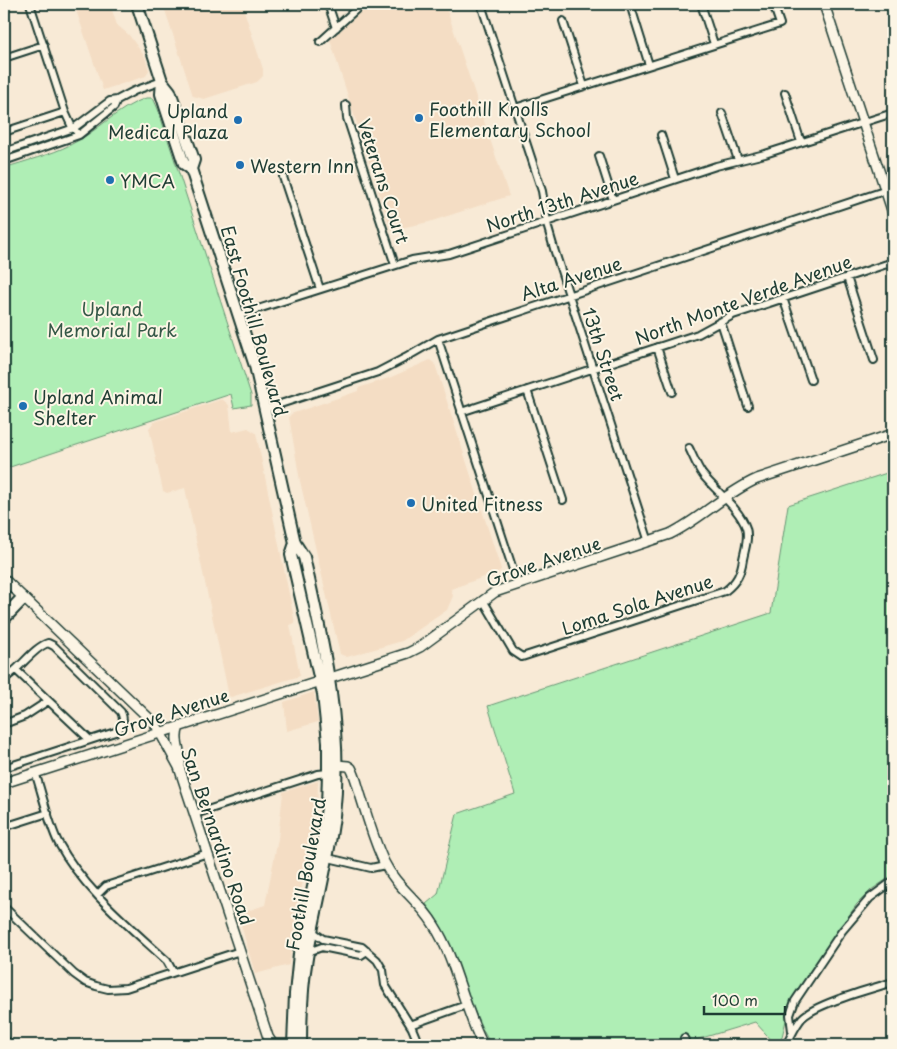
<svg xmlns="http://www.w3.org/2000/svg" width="897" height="1049" font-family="'Playpen Sans',sans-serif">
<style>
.built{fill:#f4ddc4}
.green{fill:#afeeb5;stroke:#679674}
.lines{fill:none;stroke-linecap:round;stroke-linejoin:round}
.street-casing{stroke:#1f3d34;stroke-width:10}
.secondary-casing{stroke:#1f3d34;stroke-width:12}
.primary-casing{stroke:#1f3d34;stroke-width:14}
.street{stroke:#fcf5e5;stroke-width:6}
.secondary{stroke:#fcf5e5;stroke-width:9}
.primary{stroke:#fcf5e5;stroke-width:10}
.poi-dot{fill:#1f6fb2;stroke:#fcf5e5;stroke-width:2}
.labels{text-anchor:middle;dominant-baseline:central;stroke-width:4;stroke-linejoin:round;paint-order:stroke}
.poi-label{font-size:18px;fill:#1f3d34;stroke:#fcf5e5;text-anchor:start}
.street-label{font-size:18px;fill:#1f3d34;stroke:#fcf5e5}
.park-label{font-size:18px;fill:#355847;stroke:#fcf5e5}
</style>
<rect width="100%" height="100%" fill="#f8ead6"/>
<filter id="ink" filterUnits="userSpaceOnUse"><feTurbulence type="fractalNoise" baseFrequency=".02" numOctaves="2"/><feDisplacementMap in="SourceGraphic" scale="10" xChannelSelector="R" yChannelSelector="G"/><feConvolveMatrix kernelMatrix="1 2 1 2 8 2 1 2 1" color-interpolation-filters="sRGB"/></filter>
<g filter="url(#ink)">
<path class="built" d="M74 4H110L117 25 129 35 145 57 149 70 146 76 103 90Z
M163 4H242L263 69V76L257 82 204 99 193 96Z
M369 4H445L509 196 429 222 391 230 330 40Z
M430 360 435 364 501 569 500 571 451 589 453 596 447 610 402 641 347 657 340 654 300 481 289 417 291 414 358 391V388L389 378Z
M222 399 229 405 232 432 248 428 256 433 295 623 290 625 300 676 231 697 229 696 185 488 167 493 163 491 149 428 154 422Z
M314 692 318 722 287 731 284 702Z
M318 781 317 811 295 921 289 965 255 974 238 914 265 905 278 839 283 792Z"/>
<path class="green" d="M146 98H153L158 109 241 364 251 395V405L234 408 231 394 4 469V168C25 161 50 155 70 145 97 132 117 108 146 98Z
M893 471V875L871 890 857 904 806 977 788 1012 780 1045H776L755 1022 692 1041 689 1045H491C470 1010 463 970 445 934 440 923 433 914 426 904L438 894 457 814 515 794 488 706 771 613 788 505Z"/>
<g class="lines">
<g class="street-casing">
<path id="street" d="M30 4 65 112 71 125 79 135
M328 4 336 28
M481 4 542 191 548 228 555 252 649 542
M630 4 649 65
M701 4 714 44
M563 21 584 86
M320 42 362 4
M4 58 44 45
M785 93 801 142
M346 105 347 118 395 265
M515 108 780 24 773 4
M722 113 738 160
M4 132 65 112
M661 135 675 179
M4 152 74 128 110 101 117 100 134 91 162 81
M599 156 613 200
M4 161 79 135 114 107 117 100
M283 177 320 289
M847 277 874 360
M783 298 811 380
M239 315 412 260 449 254 716 166 765 154 893 113
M721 322 748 406
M438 339 518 585
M657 347 672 392
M527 390 563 500
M265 409 378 372 405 358 438 339 893 188
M461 412 698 334 733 315 893 262
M483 600 513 651 522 657 725 591C737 582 741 573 743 559 745 549 749 538 746 528 740 509 716 491 703 475 697 467 693 456 689 448
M4 614 21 596
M4 622 25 600
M16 670 90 740
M4 679C19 670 34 647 48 643L54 646 121 712C125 721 123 727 115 732L4 768
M4 724 25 716 48 701
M35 772C42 793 49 824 58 842 84 890 128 925 167 961L173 972
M195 814 318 774 328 773
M4 827 48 813
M324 857 371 868 385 865
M97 895 106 886 208 853
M4 907 74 974 85 982 96 986 108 989 126 988 240 951
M312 931 323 939 362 947 377 960 383 970 385 985 412 1028 417 1040V1045
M308 952 322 947 361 955 367 951
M410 1025 466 1005
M792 1031 790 1015 795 1001 842 931 870 898 893 881
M684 1038 687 1045
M4 1039 10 1045
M786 1045C792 1035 794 1028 802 1018 817 1003 871 989 893 982"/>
</g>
<g class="secondary-casing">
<path id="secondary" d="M824 4 893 213
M4 579 156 725 179 767 268 1037 273 1045
M179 727C173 741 182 751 180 766
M336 765 348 766 351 768C356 777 358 788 361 797 368 819 374 841 384 862 396 887 420 901 434 925 457 961 463 1007 483 1045
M4 783 408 653 420 647 495 592 670 534C701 519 725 493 757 479L893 434"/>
</g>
<g class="primary-casing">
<path id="primary" d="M137 4 162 81 170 91 194 160 191 169
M162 81 161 94 184 164 191 169 255 366 295 543 304 557C323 642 344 728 334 816 328 864 315 911 307 958 302 986 301 1017 301 1045
M293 1045 295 994 299 954 322 844 327 807 328 773V742L323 694 291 555 295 543"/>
</g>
<use href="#street" class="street"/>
<use href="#secondary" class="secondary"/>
<use href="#primary" class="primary"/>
</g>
</g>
<g class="poi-dot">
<circle cx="419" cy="118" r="5"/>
<circle cx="238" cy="120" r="5"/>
<circle cx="240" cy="165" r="5"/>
<circle cx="110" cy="180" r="5"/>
<circle cx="23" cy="406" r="5"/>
<circle cx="411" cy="503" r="5"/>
</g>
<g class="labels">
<g class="poi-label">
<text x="429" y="108">Foothill Knolls<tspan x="429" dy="21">Elementary School</tspan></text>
<text x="228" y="110" text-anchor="end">Upland<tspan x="228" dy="21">Medical Plaza</tspan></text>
<text x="250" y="165">Western Inn</text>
<text x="120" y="180">YMCA</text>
<text x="33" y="396">Upland Animal<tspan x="33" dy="21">Shelter</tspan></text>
<text x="421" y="503">United Fitness</text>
</g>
<g class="street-label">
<text transform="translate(384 181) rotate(72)">Veterans Court</text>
<text transform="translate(562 201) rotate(-18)">North 13th Avenue</text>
<text transform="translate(571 278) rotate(-18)">Alta Avenue</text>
<text transform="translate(743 299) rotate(-20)">North Monte Verde Avenue</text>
<text transform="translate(255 321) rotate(74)">East Foothill Boulevard</text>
<text transform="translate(604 354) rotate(72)">13th Street</text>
<text transform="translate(543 561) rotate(-19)">Grove Avenue</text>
<text transform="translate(637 604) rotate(-18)">Loma Sola Avenue</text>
<text transform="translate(171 712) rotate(-18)">Grove Avenue</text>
<text transform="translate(218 836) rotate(71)">San Bernardino Road</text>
<text transform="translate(305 874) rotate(-80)">Foothill Boulevard</text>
</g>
<g class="park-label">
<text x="112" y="308">Upland<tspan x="112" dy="21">Memorial Park</tspan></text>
</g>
</g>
<rect width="897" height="1049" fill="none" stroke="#fcf5e5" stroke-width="20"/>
<rect x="10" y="10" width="877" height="1029" fill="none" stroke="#1f3d34" stroke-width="2" filter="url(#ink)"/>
<path d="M704 1006v8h81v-8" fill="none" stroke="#1f3d34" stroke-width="2.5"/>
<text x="712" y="1006" font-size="15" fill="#1f3d34" stroke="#fcf5e5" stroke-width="4" paint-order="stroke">100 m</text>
</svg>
